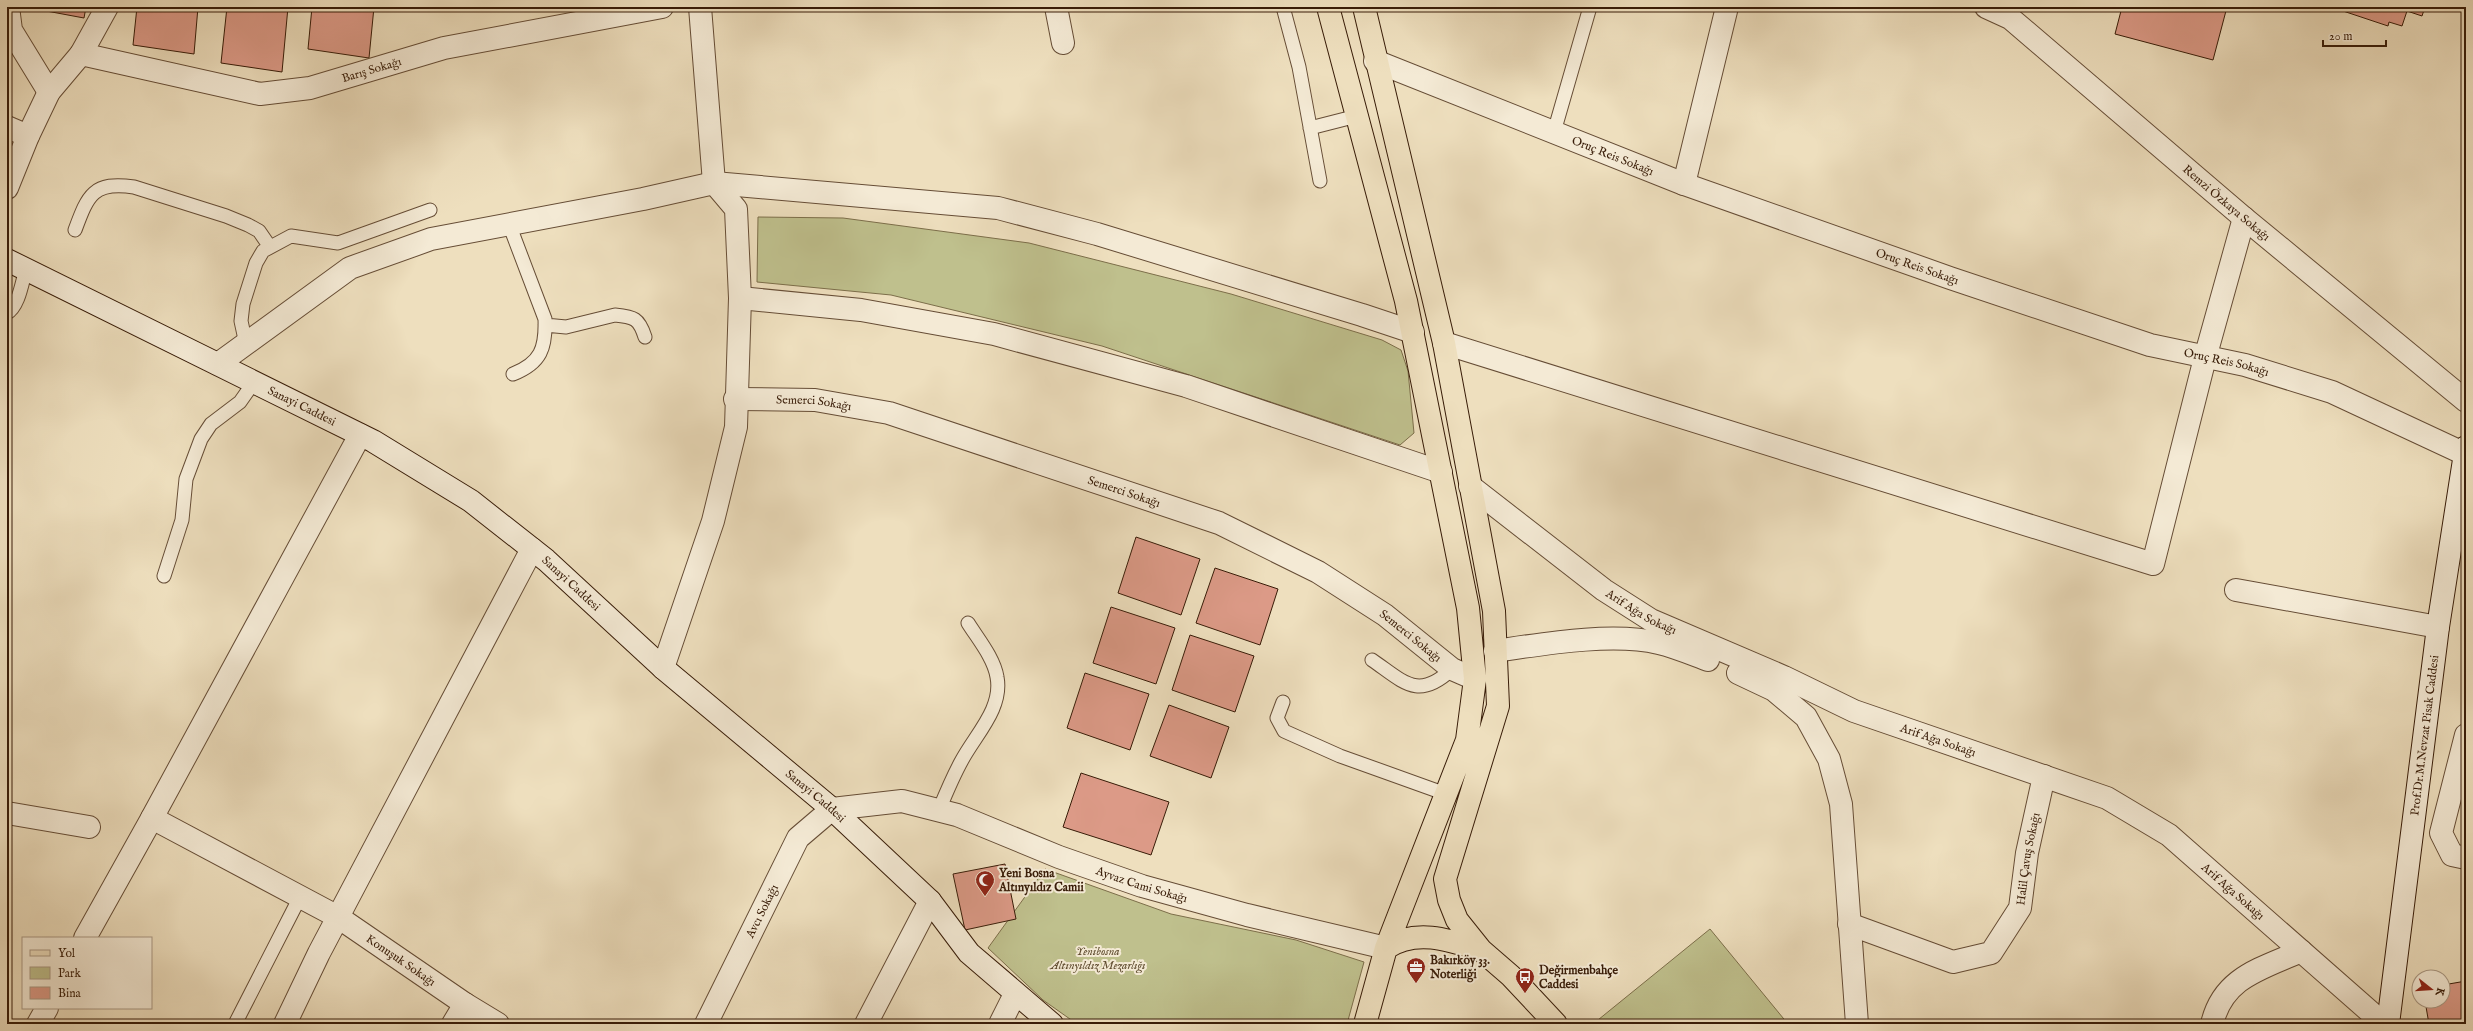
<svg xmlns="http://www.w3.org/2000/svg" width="2473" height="1031" font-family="'IM FELL English',serif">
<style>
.green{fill:#bfc08d;stroke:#7c6e4a}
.building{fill:#dc9a87;stroke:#381c08}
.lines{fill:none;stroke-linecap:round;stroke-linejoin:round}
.service-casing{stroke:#664d36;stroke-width:15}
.minor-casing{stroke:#664d36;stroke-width:24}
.secondary-casing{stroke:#381c08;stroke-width:24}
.primary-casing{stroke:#381c08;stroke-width:24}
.service{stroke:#f4ead5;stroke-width:13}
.minor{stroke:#f4ead5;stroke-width:22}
.secondary{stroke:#f4ead5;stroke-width:22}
.primary{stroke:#eedfbe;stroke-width:22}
.labels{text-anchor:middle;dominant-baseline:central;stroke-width:4;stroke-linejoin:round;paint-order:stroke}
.street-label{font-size:12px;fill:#381c08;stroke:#f4ead5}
.poi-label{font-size:12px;font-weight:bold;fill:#381c08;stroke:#f4ead5;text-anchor:start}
.park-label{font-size:12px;font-style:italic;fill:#604d30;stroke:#f4ead5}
</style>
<rect width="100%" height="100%" fill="#eedfbe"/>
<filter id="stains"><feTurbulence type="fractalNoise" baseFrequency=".005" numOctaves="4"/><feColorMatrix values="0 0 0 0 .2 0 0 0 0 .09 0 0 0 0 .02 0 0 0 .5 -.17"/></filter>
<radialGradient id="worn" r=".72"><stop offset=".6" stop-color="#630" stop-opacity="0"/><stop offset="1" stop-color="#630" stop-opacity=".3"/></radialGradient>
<path class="green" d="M758 217 843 218 1029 243 1231 294 1382 340 1401 350 1408 371 1414 433 1400 445 1102 346 891 295 757 282Z
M1045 869 1171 914 1296 940 1364 962 1347 1024H1077L1043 1000 988 948Z
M1710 929 1788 1024H1593Z"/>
<path class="building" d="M25 7H86L84 18Z
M137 7H198L194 54 133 45Z
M227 7H288L282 72 221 63Z
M312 7H374L369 58 308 49Z
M2122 7H2227L2213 60 2115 34Z
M2331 7H2425L2422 16 2407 11 2402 26 2389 22 2388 26Z
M1136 537 1200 559 1181 615 1118 593Z
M1215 568 1278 589 1260 645 1196 623Z
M1111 607 1175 628 1156 684 1093 663Z
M1190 635 1254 656 1235 712 1172 690Z
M1085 673 1149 694 1130 750 1067 728Z
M1169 705 1229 727 1211 778 1150 756Z
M1081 773 1169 802 1151 855 1063 827Z
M1005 864 1016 919 965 930 953 874Z
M2466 981V1024H2429L2425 1001H2443V985Z"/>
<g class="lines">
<g class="service-casing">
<path id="service" d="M1283 7 1299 67 1320 181
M1310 128 1357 116
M1554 132 1590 7
M509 224 545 319C546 348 541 363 513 374
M75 230C88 195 93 181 134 187L226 216 248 225 259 231 270 247
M7 313C19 306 22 282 26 269
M545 325 566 327 615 315C634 317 639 318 645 337
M246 344 241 321 243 304 256 263 263 251 291 236 338 243 430 210
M164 576 182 520 186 479 201 439 211 424 240 402 254 382
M1372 660C1404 682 1418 701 1452 669
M1283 702 1277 718 1284 731 1340 756 1446 794
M939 810C946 793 953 776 962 760 976 734 1003 708 997 677 994 658 978 639 968 623
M235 1024 300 897"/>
</g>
<g class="minor-casing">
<g id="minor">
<path d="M8 7 11 30 49 92"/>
<path d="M1056 7 1063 43"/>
<path id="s1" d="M1986 7 2010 18 2244 218 2466 401"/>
<path id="s2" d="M81 54 260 94 310 88 444 48 662 7"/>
<path id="s3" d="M1375 61 1684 184 1950 278 2150 345 2245 365 2332 392 2465 454"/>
<path d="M7 127 28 136"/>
<path d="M1684 184 1727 7"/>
<path d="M7 188 28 136 49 92 81 54 107 7"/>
<path d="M740 298 861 310 994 334 1186 386 1441 472"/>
<path d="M1444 343 2153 564 2205 358 2244 218"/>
<path d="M218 364 350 268 431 239 643 199 714 183 998 208 1097 234 1362 315 1413 332"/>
<path id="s4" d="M735 399 815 400 889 413 1219 523 1318 572 1385 615 1452 669 1475 679"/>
<path id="s5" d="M360 435 152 818 338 917 465 1004"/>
<path id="s6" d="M1470 486 1604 590 1651 620 1784 677 1854 711 2107 798 2169 835 2384 1024"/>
<path d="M2236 590 2438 627"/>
<path d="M1495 651C1543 644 1612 632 1659 643 1676 647 1692 654 1708 660"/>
<path d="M663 668 713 521 736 427 740 298 736 209 714 183 700 7"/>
<path d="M1738 673 1774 690 1806 717 1829 759 1841 804 1857 1024"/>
<path d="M2466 735 2441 833 2452 855 2466 858"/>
<path d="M7 813 89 827"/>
<path id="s7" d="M1849 924 1953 962 1991 953 2020 908 2027 853 2044 776"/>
<path d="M85 938 152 818"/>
<path d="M38 1024 47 1008"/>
<path d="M285 1024 319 953 532 549"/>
<path d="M453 1024 465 1004 498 1024"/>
<path id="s8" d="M706 1024 798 838 832 809 902 801 957 815 1059 857 1142 886 1247 915 1386 948"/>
<path d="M866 1024 930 901"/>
<path d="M1000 1024 1015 994"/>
<path d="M2212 1024C2223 977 2261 969 2301 951"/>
</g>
</g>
<g class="secondary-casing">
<g id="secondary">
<path id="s9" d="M7 260 373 441 471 501 546 560 663 668 832 809 930 901 969 953 1052 1024"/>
<path id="s10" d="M2388 1024 2438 627 2466 447"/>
</g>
</g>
<g class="primary-casing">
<path id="primary" d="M1328 7 1406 301 1468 608 1475 679 1467 740 1386 948 1365 1024
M1364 7 1444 343 1494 611 1498 706 1445 879 1449 900 1457 920 1481 950 1511 976 1556 1024
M1386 948C1416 928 1450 940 1481 950"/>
</g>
<use href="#service" class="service"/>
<use href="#minor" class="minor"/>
<use href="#secondary" class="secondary"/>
<use href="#primary" class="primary"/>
</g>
<defs>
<g id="mosque-pin" transform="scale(1)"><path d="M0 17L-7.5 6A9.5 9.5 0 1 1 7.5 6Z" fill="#8f2418" stroke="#f4ead5"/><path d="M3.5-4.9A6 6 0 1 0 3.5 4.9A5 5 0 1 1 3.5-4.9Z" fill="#fff"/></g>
<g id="office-pin" transform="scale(1)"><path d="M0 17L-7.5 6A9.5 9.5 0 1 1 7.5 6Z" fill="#8f2418" stroke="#f4ead5"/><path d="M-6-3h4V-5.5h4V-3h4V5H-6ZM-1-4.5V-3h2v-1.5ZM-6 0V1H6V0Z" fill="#fff"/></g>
<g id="bus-pin" transform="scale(1)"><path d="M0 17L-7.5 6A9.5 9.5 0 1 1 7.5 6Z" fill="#8f2418" stroke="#f4ead5"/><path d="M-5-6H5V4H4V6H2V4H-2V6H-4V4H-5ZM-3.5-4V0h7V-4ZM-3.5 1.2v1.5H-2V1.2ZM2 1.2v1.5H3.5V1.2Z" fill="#fff"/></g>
</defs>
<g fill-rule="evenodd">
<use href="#mosque-pin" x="985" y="880"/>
<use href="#office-pin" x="1416" y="967"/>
<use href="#bus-pin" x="1525" y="977"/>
</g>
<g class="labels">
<g class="street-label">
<text stroke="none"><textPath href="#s2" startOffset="298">Barış Sokağı</textPath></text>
<text stroke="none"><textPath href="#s3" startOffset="256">Oruç Reis Sokağı</textPath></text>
<text stroke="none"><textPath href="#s1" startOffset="311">Remzi Özkaya Sokağı</textPath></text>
<text stroke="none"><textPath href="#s3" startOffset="580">Oruç Reis Sokağı</textPath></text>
<text stroke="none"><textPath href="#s3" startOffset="904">Oruç Reis Sokağı</textPath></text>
<text stroke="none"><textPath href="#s4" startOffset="79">Semerci Sokağı</textPath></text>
<text stroke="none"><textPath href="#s9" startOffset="329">Sanayi Caddesi</textPath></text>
<text stroke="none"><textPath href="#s4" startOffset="403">Semerci Sokağı</textPath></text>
<text stroke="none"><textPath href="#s9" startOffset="653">Sanayi Caddesi</textPath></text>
<text stroke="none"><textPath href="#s6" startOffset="213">Arif Ağa Sokağı</textPath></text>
<text stroke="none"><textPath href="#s4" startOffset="726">Semerci Sokağı</textPath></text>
<text stroke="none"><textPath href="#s10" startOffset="291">Prof.Dr.M.Nevzat Pisak Caddesi</textPath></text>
<text stroke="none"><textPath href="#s6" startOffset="537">Arif Ağa Sokağı</textPath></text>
<text stroke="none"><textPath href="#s9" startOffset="977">Sanayi Caddesi</textPath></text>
<text stroke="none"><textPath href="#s7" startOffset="253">Halil Çavuş Sokağı</textPath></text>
<text stroke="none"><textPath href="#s8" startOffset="577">Ayvaz Cami Sokağı</textPath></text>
<text stroke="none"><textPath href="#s6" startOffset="873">Arif Ağa Sokağı</textPath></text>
<text stroke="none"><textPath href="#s8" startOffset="126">Avcı Sokağı</textPath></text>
<text stroke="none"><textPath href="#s5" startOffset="723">Konuşuk Sokağı</textPath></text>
</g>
<g class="poi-label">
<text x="999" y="873">Yeni Bosna<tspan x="999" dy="14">Altınyıldız Camii</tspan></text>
<text x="1430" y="960">Bakırköy 33.<tspan x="1430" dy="14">Noterliği</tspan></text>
<text x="1539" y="970">Değirmenbahçe<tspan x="1539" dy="14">Caddesi</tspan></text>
</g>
<g class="park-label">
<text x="1098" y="951">Yenibosna<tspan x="1098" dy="14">Altınyıldız Mezarlığı</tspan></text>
</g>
</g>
<rect width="2473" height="1031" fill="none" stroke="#eedfbe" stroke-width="24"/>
<rect x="8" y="8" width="2457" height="1015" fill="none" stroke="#381c08" stroke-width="2"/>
<rect x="12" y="12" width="2449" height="1007" fill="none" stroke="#381c08"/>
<rect x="22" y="937" width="130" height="72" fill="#f4ead5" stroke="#a99883"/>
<rect x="30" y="950" width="20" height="6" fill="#eedfbe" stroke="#a99883"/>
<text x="58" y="957" font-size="12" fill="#381c08">Yol</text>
<rect x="30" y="967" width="20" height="12" fill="#bfc08d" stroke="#a99883"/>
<text x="58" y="977" font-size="12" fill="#381c08">Park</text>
<rect x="30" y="987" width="20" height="12" fill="#dc9a87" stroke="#a99883"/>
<text x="58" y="997" font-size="12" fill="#381c08">Bina</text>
<g transform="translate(2431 989) rotate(107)"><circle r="19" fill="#f4ead5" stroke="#a99883"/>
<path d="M0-3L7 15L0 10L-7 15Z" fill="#8f2418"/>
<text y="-6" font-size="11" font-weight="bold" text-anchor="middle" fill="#381c08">K</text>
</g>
<path d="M2323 40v6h63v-6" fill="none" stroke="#381c08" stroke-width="2"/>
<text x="2329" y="40" font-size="12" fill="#381c08" stroke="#f4ead5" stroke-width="3" paint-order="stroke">20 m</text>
<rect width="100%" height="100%" filter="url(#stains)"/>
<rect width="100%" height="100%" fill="url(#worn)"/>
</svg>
